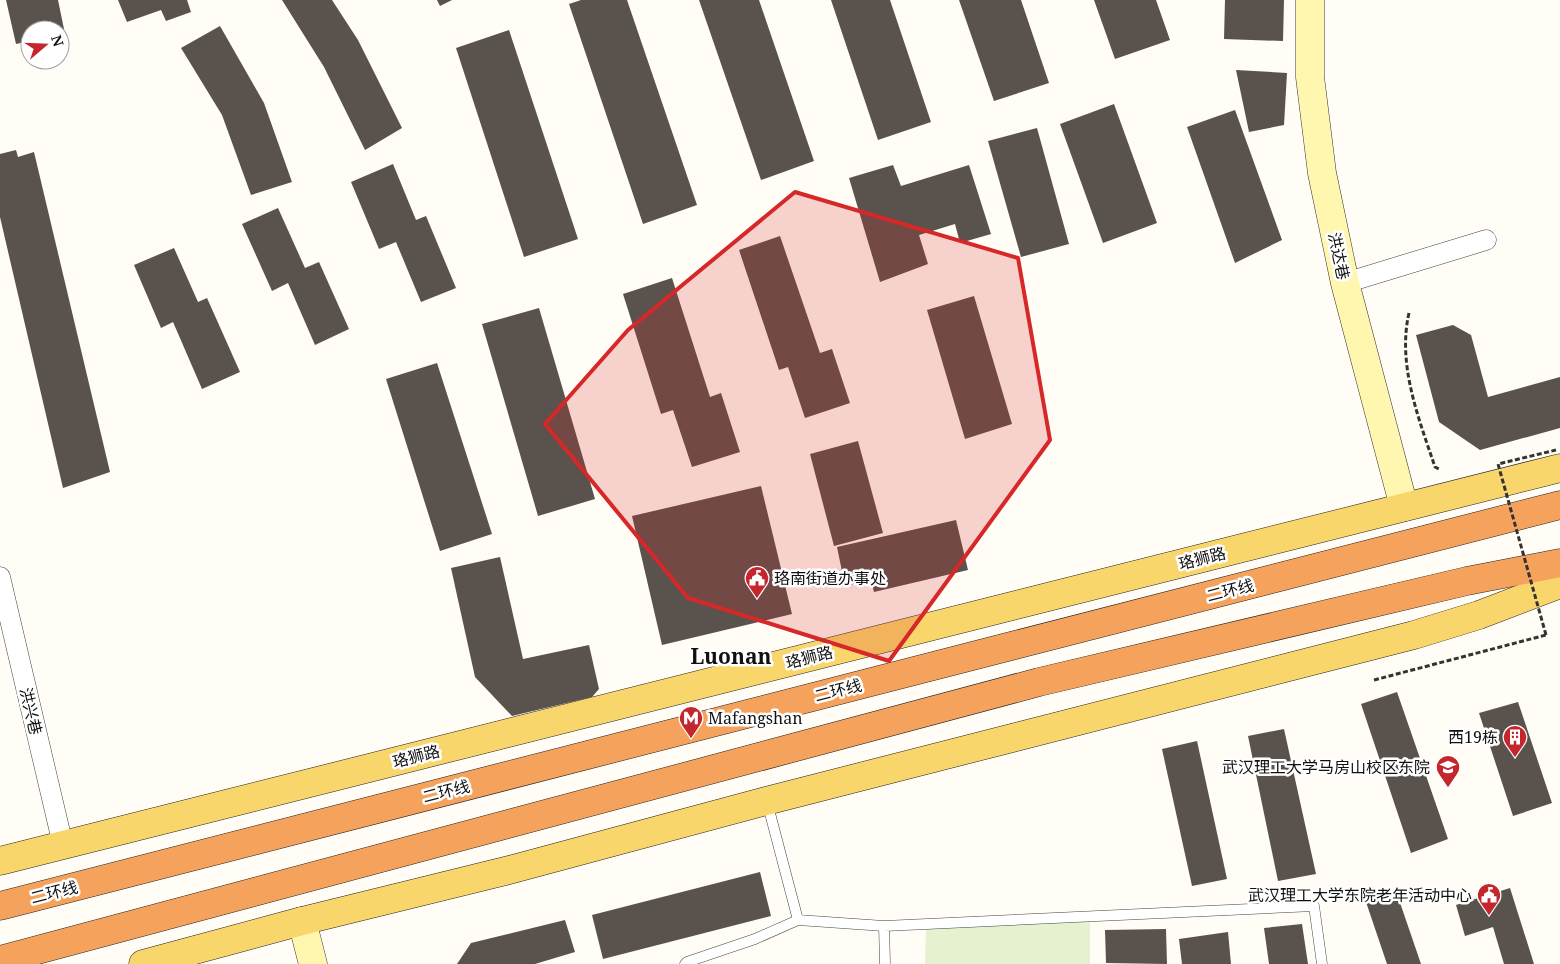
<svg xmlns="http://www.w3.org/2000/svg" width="1560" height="964" font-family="'Noto Serif','Noto Sans SC',serif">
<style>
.pitch{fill:#e6f2cf}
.building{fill:#5a524d}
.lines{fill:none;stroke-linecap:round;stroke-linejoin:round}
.lane-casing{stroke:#444;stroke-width:11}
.street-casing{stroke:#444;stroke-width:21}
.secondary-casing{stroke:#333;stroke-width:29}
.primary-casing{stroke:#222;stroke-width:29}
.highway-casing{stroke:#222;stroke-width:29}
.path{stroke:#333;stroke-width:3;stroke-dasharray:5 2.5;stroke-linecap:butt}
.lane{stroke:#fff;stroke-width:10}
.street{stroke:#fff;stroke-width:20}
.secondary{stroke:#fff6b0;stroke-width:28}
.primary{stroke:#f9d66b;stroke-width:28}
.highway{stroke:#f5a25d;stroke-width:28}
.path-bridge{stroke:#333;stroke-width:3;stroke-dasharray:5 2.5;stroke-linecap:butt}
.marked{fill:#d62828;fill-opacity:0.2;stroke:#d62828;stroke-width:4;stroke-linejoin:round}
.labels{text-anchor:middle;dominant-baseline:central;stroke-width:5;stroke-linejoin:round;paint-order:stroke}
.street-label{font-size:16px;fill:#111;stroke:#fff}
.poi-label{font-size:16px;fill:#111;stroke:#fff;text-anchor:end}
.district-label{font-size:21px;font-weight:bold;fill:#111;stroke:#fff}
</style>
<rect width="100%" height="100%" fill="#fffdf5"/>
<path class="pitch" d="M1090 917V964H925L926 924Z"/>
<path class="building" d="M6 0H58L65 34 60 35V30H30V41L16 44Z
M118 0H187L191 12 166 21 161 10 127 22Z
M282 0H332L358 40 402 128 365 150 324 67Z
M437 0H452L440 6Z
M581 0H627L697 205 643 224 569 4Z
M699 0H759L814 161 761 180Z
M831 0H890L931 122 878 140Z
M959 0H1021L1049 83 994 101Z
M1094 0H1156L1170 40 1115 59Z
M1225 0H1284L1283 41 1224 39Z
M220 26 264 103 292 182 251 195 222 115 181 48Z
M509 30 578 239 524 257 456 48Z
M1236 70 1287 73 1284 125 1249 132Z
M1114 104 1157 223 1103 243 1060 124Z
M1235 110 1282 240 1235 263 1187 127Z
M1037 128 1069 244 1021 257 988 141Z
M16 150 18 157 34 152 110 472 63 488 0 217V154Z
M393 164 416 220 426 216 456 288 421 302 396 242 379 249 351 182Z
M893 165 901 186 969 165 991 234 960 243 955 224 919 235 928 264 880 282 849 178Z
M278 208 305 268 319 262 349 329 315 345 288 283 272 291 242 224Z
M780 236 820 353 832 349 850 403 805 418 788 367 779 370 739 250Z
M174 248 198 302 207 298 240 372 202 389 173 322 161 328 134 265Z
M672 278 710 397 721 393 740 452 692 467 673 410 661 414 623 294Z
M974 296 1012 424 965 439 927 310Z
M539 308 595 499 538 516 482 324Z
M1453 325 1471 335 1488 397 1560 377V428L1480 450 1439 422 1416 335Z
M437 363 492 534 440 551 386 379Z
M858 441 883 533 834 546 810 454Z
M761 486 792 614 662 645 632 516Z
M956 520 968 570 874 592 871 580 845 586 837 547Z
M500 557 523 659 589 645 599 689 592 697 512 716 475 677 451 568Z
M1397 692 1448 839 1411 853 1361 704Z
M1518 702 1552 803 1513 816 1479 713Z
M1284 729 1316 874 1278 881 1248 736Z
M1197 741 1227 879 1192 886 1162 749Z
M760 872 771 916 603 959 592 915Z
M1510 888 1534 964H1504L1493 927 1465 936 1456 905Z
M1396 891 1421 964H1387L1366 902Z
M565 920 575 952 535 964H457L471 943Z
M1302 924 1308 964H1269L1264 928Z
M1166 929 1167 964 1106 963 1105 930Z
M1228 932 1231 964H1182L1179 939Z"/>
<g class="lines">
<g class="lane-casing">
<path id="lane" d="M767 802 798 920
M884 926 885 964
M685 964 687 962 755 939 798 920 884 926 1314 906 1322 964"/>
</g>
<g class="street-casing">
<path id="street" d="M1345 283 1486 240
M0 577 63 845"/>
</g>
<g class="secondary-casing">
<path id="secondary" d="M1310 0V77L1322 173 1345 283 1404 507
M302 921 313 964"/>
</g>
<g class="primary-casing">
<path id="primary" d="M0 861 1560 468
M143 964 302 921 513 869 766 801 1414 635 1479 615 1560 584"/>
</g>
<g class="highway-casing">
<path id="highway" d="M0 906 1560 505
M0 960 1039 682 1467 581 1560 563"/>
</g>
<path class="path" d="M1409 313C1397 365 1419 419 1435 467L1441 470
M1374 680 1546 635"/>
<use href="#lane" class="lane"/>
<use href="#street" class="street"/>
<use href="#secondary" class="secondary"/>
<use href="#primary" class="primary"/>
<use href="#highway" class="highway"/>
<path class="path-bridge" d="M1546 635 1498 464 1556 450"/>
</g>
<path class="marked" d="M795 192 1018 258 1050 440 889 661 688 598 545 424 628 330Z"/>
<defs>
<g id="civic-pin" transform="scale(1.25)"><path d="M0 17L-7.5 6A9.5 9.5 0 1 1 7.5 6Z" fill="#c4262e" stroke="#fff"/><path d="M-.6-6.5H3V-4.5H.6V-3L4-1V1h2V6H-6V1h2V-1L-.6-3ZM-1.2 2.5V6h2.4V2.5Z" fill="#fff"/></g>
<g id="metro-pin" transform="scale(1.25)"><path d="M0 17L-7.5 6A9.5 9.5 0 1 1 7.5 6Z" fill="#c4262e" stroke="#fff"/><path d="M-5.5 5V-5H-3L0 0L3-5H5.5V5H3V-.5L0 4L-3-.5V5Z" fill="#fff"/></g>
<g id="building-pin" transform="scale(1.25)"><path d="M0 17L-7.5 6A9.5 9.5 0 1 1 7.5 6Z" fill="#c4262e" stroke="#fff"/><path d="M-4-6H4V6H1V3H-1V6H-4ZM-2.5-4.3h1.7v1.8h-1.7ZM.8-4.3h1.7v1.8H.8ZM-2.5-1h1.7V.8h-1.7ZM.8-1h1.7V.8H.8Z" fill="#fff"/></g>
<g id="university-pin" transform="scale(1.25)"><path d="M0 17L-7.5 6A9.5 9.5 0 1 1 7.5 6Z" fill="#c4262e" stroke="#fff"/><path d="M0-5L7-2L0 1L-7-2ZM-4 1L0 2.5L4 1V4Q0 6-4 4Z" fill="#fff"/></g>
</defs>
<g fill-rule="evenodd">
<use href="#civic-pin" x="757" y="578"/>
<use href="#metro-pin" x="691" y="718"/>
<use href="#building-pin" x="1515" y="737"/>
<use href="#university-pin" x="1448" y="767"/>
<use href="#civic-pin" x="1489" y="895"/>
</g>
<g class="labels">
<g class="street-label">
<text transform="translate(1339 256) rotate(78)">洪达巷</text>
<text transform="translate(1202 558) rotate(-14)">珞狮路</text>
<text transform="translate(1230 590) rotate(-14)">二环线</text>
<text transform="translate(809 657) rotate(-14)">珞狮路</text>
<text transform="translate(838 690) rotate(-14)">二环线</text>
<text transform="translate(31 711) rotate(77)">洪兴巷</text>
<text transform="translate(416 756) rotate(-14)">珞狮路</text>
<text transform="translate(446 791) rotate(-14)">二环线</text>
<text transform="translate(54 892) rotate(-14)">二环线</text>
</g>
<g class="poi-label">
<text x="774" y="578" text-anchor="start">珞南街道办事处</text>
<text x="708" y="718" text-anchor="start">Mafangshan</text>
<text x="1498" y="737">西19栋</text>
<text x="1430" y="767">武汉理工大学马房山校区东院</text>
<text x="1472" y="895">武汉理工大学东院老年活动中心</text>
</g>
<g class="district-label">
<text x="731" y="656">Luonan</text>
</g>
</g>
<g transform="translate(45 45) rotate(71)"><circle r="24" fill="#ffffff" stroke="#a0a0a0"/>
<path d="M0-4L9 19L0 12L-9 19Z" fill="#c4262e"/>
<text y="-8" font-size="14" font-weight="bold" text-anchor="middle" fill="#111111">N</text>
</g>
</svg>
